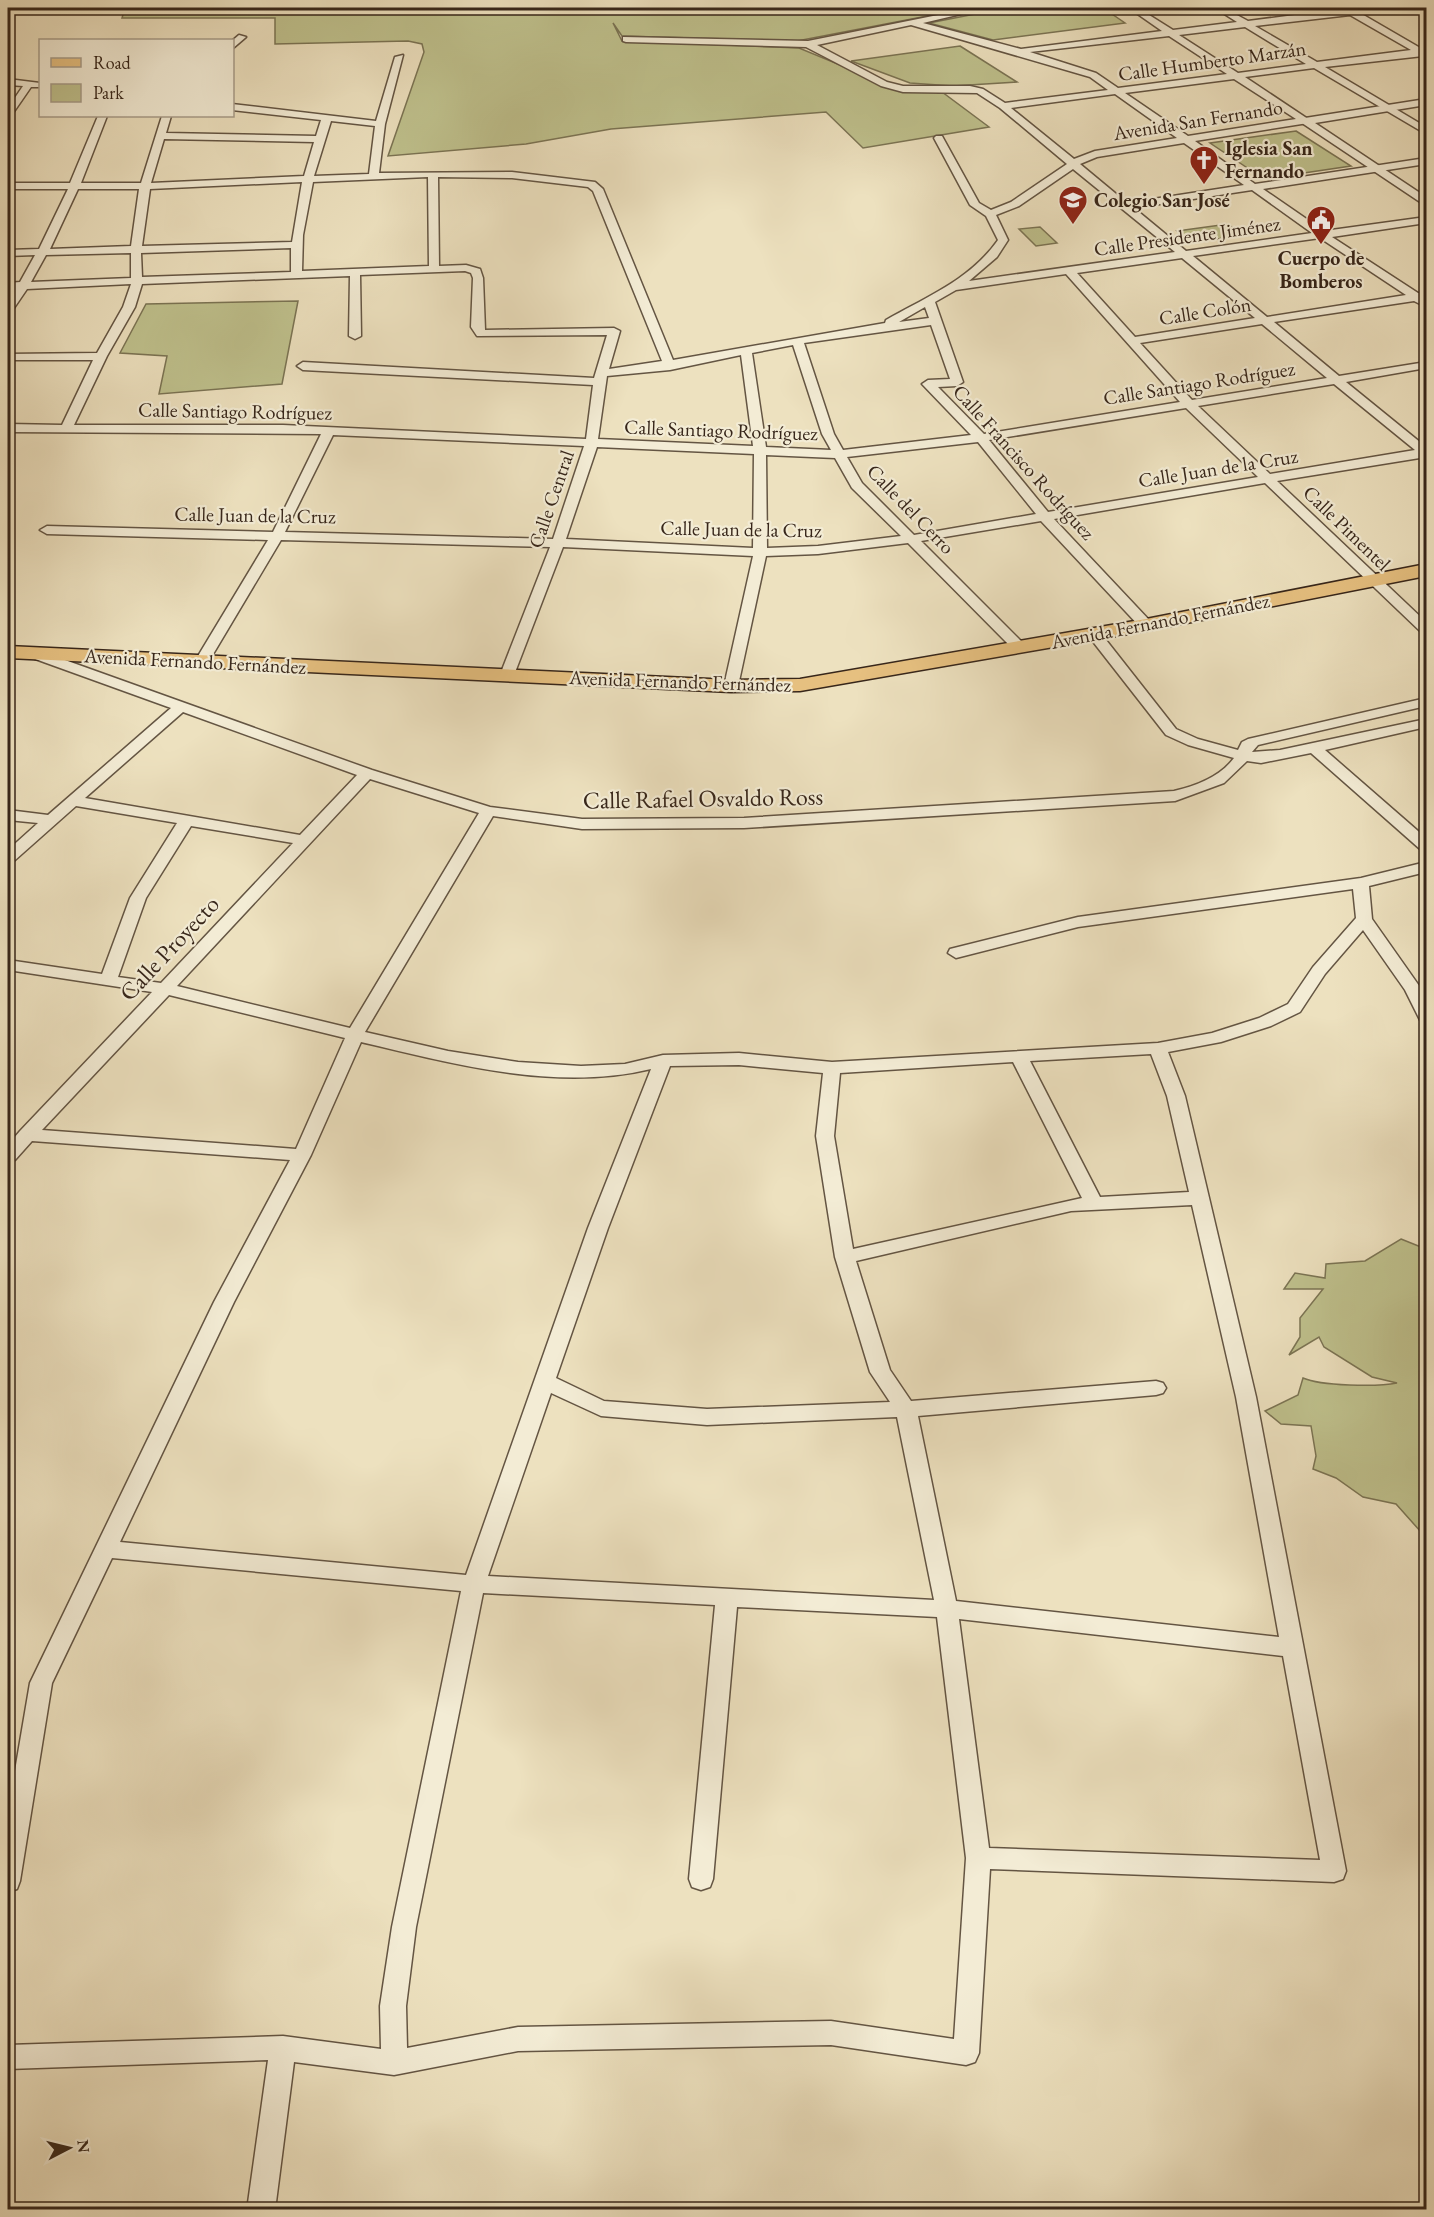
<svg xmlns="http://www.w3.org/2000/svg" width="1434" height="2217" font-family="'EB Garamond',serif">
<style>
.green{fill:#bfc18d;stroke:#7b7454;stroke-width:1.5}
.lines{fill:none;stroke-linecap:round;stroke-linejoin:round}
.minor-casing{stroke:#645543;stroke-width:3}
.tertiary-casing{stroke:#645543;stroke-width:3}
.primary-casing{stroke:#37261a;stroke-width:3}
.minor{fill:#f3ecd5;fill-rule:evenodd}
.tertiary{fill:#f3ecd5;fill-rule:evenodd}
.primary{fill:#e6c080;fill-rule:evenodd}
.labels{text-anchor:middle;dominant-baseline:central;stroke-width:4.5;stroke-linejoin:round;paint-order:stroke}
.far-street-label{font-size:20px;fill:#37261a;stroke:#f3ecd5}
.far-poi-label{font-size:20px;font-weight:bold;fill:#37261a;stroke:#f3ecd5;text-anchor:start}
.street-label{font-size:24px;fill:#37261a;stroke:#f3ecd5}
</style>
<rect width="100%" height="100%" fill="#ede1bf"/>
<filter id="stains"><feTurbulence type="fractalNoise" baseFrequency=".00333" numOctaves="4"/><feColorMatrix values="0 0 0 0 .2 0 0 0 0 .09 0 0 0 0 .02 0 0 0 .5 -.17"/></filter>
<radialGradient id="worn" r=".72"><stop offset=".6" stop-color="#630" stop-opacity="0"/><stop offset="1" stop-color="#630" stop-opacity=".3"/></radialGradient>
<path class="green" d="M125 8H969L797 41 622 36 613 23 622 41 799 48 896 88 942 92 989 127 863 148 826 112 611 129 526 144 388 156 424 52 422 44 408 41 275 44V18H122Z
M992 8H1103L1125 23 993 40 929 23 995 10Z
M960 46 1017 82 953 86 910 83 851 61Z
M1296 131 1351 166 1264 179 1210 143Z
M1228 224 1243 235 1192 243 1177 231Z
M1040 227 1057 243 1036 246 1019 229Z
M298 301 282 384 159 394 167 356 120 353 146 304Z
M1401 1239 1426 1249V1532H1421L1396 1504 1363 1497 1336 1478 1313 1469 1316 1456 1311 1426 1281 1424 1265 1411 1298 1395 1303 1378C1321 1386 1377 1387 1397 1383L1372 1377 1324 1347 1319 1337 1289 1355 1300 1337V1318L1323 1289H1284L1295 1273 1325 1278 1326 1264 1365 1261Z"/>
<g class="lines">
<g class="minor-casing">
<path id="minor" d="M973 8H987L923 23 1021 49 1162 31 1129 8H1138L1173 30 1237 22 1215 8H1224L1248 21 1348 8H1387L1383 11 1360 13 1422 49 1426 48V55L1423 56 1325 67 1426 127V134L1314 68 1245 77 1308 119V123L1195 141 1255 184 1426 158V164L1263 189 1324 231 1426 217V223L1332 237 1418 293 1426 294V307L1414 301 1274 322 1339 376 1426 362V368L1346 382 1426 447V457L1277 481 1426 622V633L1421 632 1265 483 1054 519 1151 622 1153 625 1146 629 1141 628 1041 521 921 541 1024 644V650H1014L908 543 818 554 766 556 738 686 731 690 724 686 753 556 563 547 514 675 507 679 500 675 550 547 281 540 209 661 202 665 195 661 268 540 47 534 40 530 47 526 273 532 321 434 8 432V424L62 425 93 360H8V354L97 353 123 307 131 284 27 289 12 311 8 312V301L15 289H8V283L20 282 35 255 8 256V250L39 249 68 189H8V183H70L98 116H107L81 183H141L162 116H171L166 133 316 136 321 120 232 110V104L376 121 395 57 403 55 385 124 379 173 512 172 595 182 603 189 673 360 885 323 886 320C926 297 970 280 998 240L986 216 970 205 934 138 936 136H942L979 203 991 210 1011 202 1067 164 1000 108 977 93 903 92 881 86 806 47 626 42 623 41V37L808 41ZM1350 15 1411 50 1317 62 1255 26ZM911 25 1090 77 1108 90 1005 103 983 89 970 86H903L887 82 817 45ZM1245 27 1306 64 1238 73 1179 35ZM1169 36 1227 74 1118 88 1096 73 1030 52ZM1234 79 1296 119 1188 136 1125 93ZM1115 94 1177 138 1095 151 1074 159 1011 108ZM331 121 375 126 369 174 314 176ZM164 139 314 142 304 176 151 183ZM1184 143 1244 185 1127 203 1080 164 1097 157ZM1073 169 1175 252 969 281 997 257 1008 240 996 215 1019 206ZM428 177 429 266 302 271 303 235 313 182ZM438 177 512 178 588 187 593 191 662 361 609 369 620 331 614 328 485 330 483 278 480 269 466 265 439 266ZM302 182 292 242 142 246 150 189ZM78 189H139L131 246 50 249ZM1252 190 1312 233 1186 251 1134 208ZM1320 238 1406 295 1267 317 1193 256ZM291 248V272L142 277 141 253ZM131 253V278L31 282 46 255ZM1182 258 1255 318 1135 337 1077 273ZM465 271 471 273 473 278 471 327 477 336 607 335 594 378 303 362 297 366 303 370 593 385 586 439 283 425H74L107 356 135 307 142 284 350 276 349 336 355 339 361 336 360 275ZM1066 274 1180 402 984 434 938 387 957 386 963 382 935 302 956 290ZM925 307 929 318 899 322ZM1262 324 1327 378 1192 400 1140 343ZM931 325 950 379 928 380 922 384 971 435 843 450 834 434 804 343ZM793 345 822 434 831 450 766 447 752 353ZM741 355 753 446 598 439 607 376 670 370ZM1334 384 1415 450 1270 474 1198 406ZM1186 408 1258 477 1048 512 989 440ZM333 435 584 446 553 539 285 532ZM978 442 1036 514 914 535 862 483 847 457ZM597 447 754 454 753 548 566 539ZM766 455 835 458 852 488 901 536 818 546 767 548Z
M239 35 246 37 232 49V41Z
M8 79 40 83V87H31L11 116 8 117V108L23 86 8 85Z
M1094 630 1099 631 1176 729 1198 739 1238 750 1242 742 1248 739 1426 698V706L1258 745 1252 752 1280 750 1426 719V727L1325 750 1426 838V851L1420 849 1311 753 1261 763 1247 761 1224 783 1175 801 744 828 582 829 493 816 365 1032 448 1051 518 1062 581 1066 625 1064 663 1055 739 1053 832 1062 1158 1043 1212 1033 1259 1018 1288 1004 1313 967 1356 918 1353 889 1078 927 956 958 948 953 950 949 1078 917 1361 878 1426 862V872L1369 886 1372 919 1422 990 1426 1000V1021L1420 1020 1405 990 1363 930 1325 974 1300 1012 1271 1026 1221 1042 1168 1052 1185 1096 1256 1397 1346 1871 1343 1879 1334 1882 990 1869 979 2053 975 2062 966 2065 831 2045 518 2051 394 2075 294 2062 275 2210H247L268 2060 8 2069V2045L283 2036 381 2049 380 2006 392 1927 461 1591 112 1558 52 1683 20 1881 17 1889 8 1892V1812L30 1683 214 1302 290 1160 32 1141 15 1160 8 1162V1145L20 1131 152 992 8 970V960L102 974 130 898 177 823 76 806 14 861 8 863V850L38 823 8 820V810L48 815 171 708 27 656V650H37L372 770 490 807 582 819 744 818 1174 791C1196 786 1220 777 1234 758L1188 745 1166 735 1087 634ZM183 712 357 775 300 835 85 798ZM370 779 479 813 350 1028 177 986ZM191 826 293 843 161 983 118 977 146 898ZM169 995 345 1038 296 1149 42 1130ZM361 1042C454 1064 556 1092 651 1069L588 1228 466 1575 120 1542 234 1302 311 1155ZM1151 1054 1167 1096 1189 1192 1100 1197 1030 1061ZM1013 1062 1082 1198 853 1249 834 1136 840 1073ZM739 1065 823 1073 816 1136 835 1257 870 1372 890 1402 707 1409 604 1401 556 1378 608 1228 670 1066ZM1192 1205 1236 1397 1279 1637 956 1601 918 1416 1156 1395 1163 1393 1166 1388 1163 1383 1156 1381 911 1401 890 1370 856 1261 1071 1211ZM551 1393 601 1416 707 1425 897 1417 934 1600 488 1576ZM483 1593 715 1605 689 1879 692 1887 701 1890 710 1887 713 1879 737 1607 937 1617 966 1858 954 2039 831 2021 518 2027 407 2048 406 2006 416 1927ZM959 1619 1283 1656 1320 1860 989 1848Z"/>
</g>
<g class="tertiary-casing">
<path id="tertiary" d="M1426 99V105L1315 123 1426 197V206L1299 121 1305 118Z"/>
</g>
<g class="primary-casing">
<path id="primary" d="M1426 564V576L1146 631 800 691 731 692 8 658V646L731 680 800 679 1146 619Z"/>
</g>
<use href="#minor" class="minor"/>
<use href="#tertiary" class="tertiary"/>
<use href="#primary" class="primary"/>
</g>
<defs>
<g id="church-pin" transform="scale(1.5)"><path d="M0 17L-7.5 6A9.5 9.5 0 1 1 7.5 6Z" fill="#8f2418" stroke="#f3ecd5"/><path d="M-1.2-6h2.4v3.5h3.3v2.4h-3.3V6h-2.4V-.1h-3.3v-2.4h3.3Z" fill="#fff"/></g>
<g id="university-pin" transform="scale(1.5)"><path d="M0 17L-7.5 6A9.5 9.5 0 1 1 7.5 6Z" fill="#8f2418" stroke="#f3ecd5"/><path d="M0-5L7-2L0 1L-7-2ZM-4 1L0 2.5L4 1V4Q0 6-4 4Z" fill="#fff"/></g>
<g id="civic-pin" transform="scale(1.5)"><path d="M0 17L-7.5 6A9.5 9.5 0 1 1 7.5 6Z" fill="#8f2418" stroke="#f3ecd5"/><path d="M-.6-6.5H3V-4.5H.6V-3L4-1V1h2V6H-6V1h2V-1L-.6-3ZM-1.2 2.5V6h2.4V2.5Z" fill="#fff"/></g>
</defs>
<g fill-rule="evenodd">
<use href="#church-pin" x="1204" y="160"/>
<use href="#university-pin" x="1073" y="200"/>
<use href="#civic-pin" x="1321" y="220"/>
</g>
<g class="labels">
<g class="far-street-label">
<text transform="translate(1212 61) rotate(-8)">Calle Humberto Marzán</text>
<text transform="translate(1198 120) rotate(-9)">Avenida San Fernando</text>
<text transform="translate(1187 236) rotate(-8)">Calle Presidente Jiménez</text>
<text transform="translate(1205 311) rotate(-9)">Calle Colón</text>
<text transform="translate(1199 383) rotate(-9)">Calle Santiago Rodríguez</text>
<text transform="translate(235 411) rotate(1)">Calle Santiago Rodríguez</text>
<text transform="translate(721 430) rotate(2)">Calle Santiago Rodríguez</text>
<text transform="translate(1024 462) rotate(48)">Calle Francisco Rodríguez</text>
<text transform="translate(1218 468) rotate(-9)">Calle Juan de la Cruz</text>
<text transform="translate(551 499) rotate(-71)">Calle Central</text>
<text transform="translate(911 509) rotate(46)">Calle del Cerro</text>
<text transform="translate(255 515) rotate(1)">Calle Juan de la Cruz</text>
<text transform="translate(1347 528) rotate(44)">Calle Pimentel</text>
<text transform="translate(741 529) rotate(1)">Calle Juan de la Cruz</text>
<text transform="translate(1160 621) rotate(-11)">Avenida Fernando Fernández</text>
<text transform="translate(195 661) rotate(3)">Avenida Fernando Fernández</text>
<text transform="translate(680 681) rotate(2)">Avenida Fernando Fernández</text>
</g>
<g class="far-poi-label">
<text x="1225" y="148">Iglesia San<tspan x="1225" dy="23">Fernando</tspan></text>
<text x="1094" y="200">Colegio San José</text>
<text x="1321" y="258" text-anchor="middle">Cuerpo de<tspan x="1321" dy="23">Bomberos</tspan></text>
</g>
<g class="street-label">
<text transform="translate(703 798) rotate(-1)">Calle Rafael Osvaldo Ross</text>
<text transform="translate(169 948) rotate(-47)">Calle Proyecto</text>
</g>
</g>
<rect width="1434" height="2217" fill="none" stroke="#ede1bf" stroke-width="30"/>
<rect x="9" y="9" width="1416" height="2199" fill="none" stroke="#37261a" stroke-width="3"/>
<rect x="15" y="15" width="1404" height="2187" fill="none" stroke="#37261a" stroke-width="1.5"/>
<rect x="39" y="39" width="195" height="78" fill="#f3ecd5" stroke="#a89d8a" stroke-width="1.5"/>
<rect x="51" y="58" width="30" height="9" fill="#e6c080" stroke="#a89d8a" stroke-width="1.5"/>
<text x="93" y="69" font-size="18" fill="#37261a">Road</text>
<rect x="51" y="84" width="30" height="18" fill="#bfc18d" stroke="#a89d8a" stroke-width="1.5"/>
<text x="93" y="99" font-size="18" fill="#37261a">Park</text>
<g transform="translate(69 2148) rotate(83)" stroke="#f3ecd5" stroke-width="4.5" paint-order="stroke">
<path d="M0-4.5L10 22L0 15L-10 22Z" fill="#37261a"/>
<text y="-9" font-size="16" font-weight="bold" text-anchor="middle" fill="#37261a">N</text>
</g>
<rect width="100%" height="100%" filter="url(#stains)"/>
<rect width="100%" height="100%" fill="url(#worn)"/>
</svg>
